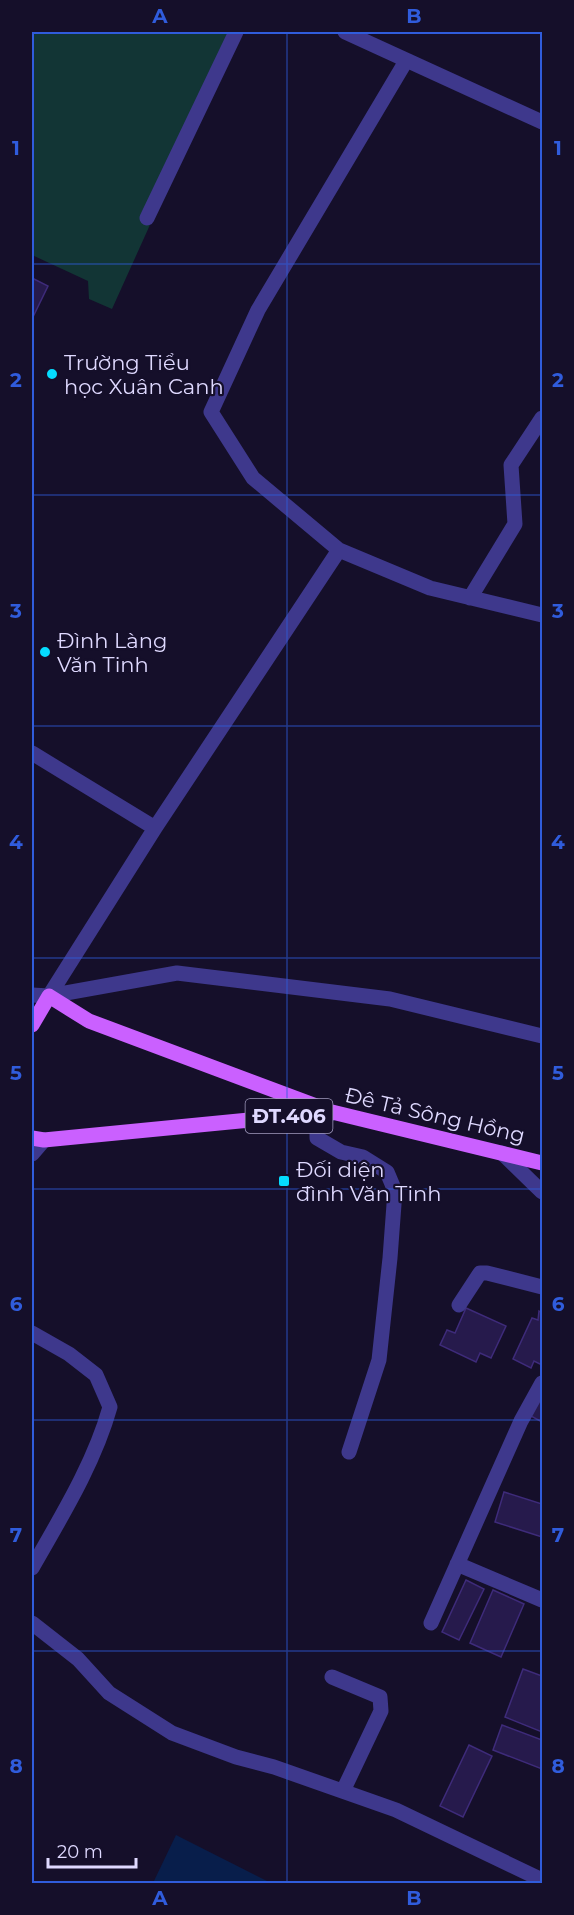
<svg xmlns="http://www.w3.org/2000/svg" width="574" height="1915" font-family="Montserrat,sans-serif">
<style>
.green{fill:#123535}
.water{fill:#081e4b}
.building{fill:#261a4c;stroke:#3e2b7a;stroke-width:1.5}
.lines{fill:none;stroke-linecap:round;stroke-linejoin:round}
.street{stroke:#3e388c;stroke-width:15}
.primary{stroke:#ca60ff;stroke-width:15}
.grid{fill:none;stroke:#305cdc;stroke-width:1.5;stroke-opacity:0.55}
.poi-dot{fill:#05dcff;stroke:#150f2a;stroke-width:2}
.labels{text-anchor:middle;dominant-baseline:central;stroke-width:4.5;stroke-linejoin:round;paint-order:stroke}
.shield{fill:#150f2a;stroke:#a29cbf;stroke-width:1.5}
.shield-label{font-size:20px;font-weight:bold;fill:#dfd9ff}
.poi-label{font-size:21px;fill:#dfd9ff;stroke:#150f2a;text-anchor:start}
.street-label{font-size:21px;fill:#dfd9ff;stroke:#150f2a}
.neatline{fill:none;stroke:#305cdc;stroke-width:2}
.grid-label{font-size:20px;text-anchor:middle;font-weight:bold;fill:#305cdc}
</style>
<rect width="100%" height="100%" fill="#150f2a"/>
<path class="green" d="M32 32H237L112 309 89 299 88 281 32 255Z"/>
<path class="water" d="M176 1835 271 1883H153Z"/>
<path class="building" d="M32 278 48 286 32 319Z
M466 1308 506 1326 491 1358 480 1353 476 1362 440 1345 447 1330 455 1333Z
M539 1311 542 1313V1365L534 1361 531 1368 513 1359 532 1318 538 1320Z
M542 1389V1422L529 1415Z
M504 1492 542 1504V1537L495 1522Z
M466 1580 484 1589 459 1640 442 1632Z
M493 1590 524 1604 501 1657 470 1643Z
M523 1669 542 1676V1732L505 1717Z
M502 1725 542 1740V1769L493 1750Z
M469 1745 492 1756 463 1817 440 1806Z"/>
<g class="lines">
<path class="street" d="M345 32 542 122
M406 61 258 310 211 412 253 478 339 550 430 588 542 615
M147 218 236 32
M470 598 515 524 511 465 542 418
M32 753 155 828
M32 995 49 996 177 973 390 999 542 1036
M49 996 155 828 339 550
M332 1112 317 1126V1138L341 1152 363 1157 387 1172 395 1191 390 1258 379 1360 349 1452
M502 1153 542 1192
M32 1154 44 1140
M459 1305 480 1273H487L542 1287
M32 1333 69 1354 96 1375 110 1407C94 1464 61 1517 32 1568
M457 1564 542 1600
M32 1623 78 1659 109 1693 172 1733 236 1757 274 1767 396 1810 542 1880
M431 1623 521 1421 542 1383
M332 1677 380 1697 381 1711 343 1791"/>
<path class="primary" d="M32 1025 49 996 89 1021 327 1110
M32 1138 44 1140 332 1112 542 1163"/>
</g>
<path class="grid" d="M287 32V1884M32 264H542M32 495H542M32 726H542M32 958H542M32 1189H542M32 1420H542M32 1651H542"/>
<g class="poi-dot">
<circle cx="52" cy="374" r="6"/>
<circle cx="45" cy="652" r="6"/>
<rect x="278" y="1175" width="12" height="12" rx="3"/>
</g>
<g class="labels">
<rect class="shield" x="245.5" y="1099" width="87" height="34" rx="4.5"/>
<g class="shield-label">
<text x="289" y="1116">ĐT.406</text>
</g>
<g class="poi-label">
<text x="64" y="362">Trường Tiểu<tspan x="64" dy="24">học Xuân Canh</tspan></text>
<text x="57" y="640">Đình Làng<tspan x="57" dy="24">Văn Tinh</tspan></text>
<text x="296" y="1169">Đối diện<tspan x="296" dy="24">đình Văn Tinh</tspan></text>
</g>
<g class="street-label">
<text transform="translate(435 1115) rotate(13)">Đê Tả Sông Hồng</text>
</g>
</g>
<rect width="574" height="1915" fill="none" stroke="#150f2a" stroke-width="66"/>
<path d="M48 1858v9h88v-9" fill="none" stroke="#dfd9ff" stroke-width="3"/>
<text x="57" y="1858" font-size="18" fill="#dfd9ff" stroke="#150f2a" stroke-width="4.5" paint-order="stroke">20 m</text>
<rect x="33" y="33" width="508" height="1849" class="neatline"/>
<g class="grid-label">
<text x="160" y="23">A</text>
<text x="414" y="23">B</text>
<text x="16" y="155">1</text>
<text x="558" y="155">1</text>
<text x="16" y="387">2</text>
<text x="558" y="387">2</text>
<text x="16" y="618">3</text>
<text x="558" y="618">3</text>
<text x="16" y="849">4</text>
<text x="558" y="849">4</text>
<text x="16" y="1080">5</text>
<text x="558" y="1080">5</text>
<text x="16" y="1311">6</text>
<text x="558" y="1311">6</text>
<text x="16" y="1542">7</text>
<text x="558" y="1542">7</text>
<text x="16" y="1773">8</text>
<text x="558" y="1773">8</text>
<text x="160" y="1905">A</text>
<text x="414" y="1905">B</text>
</g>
</svg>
